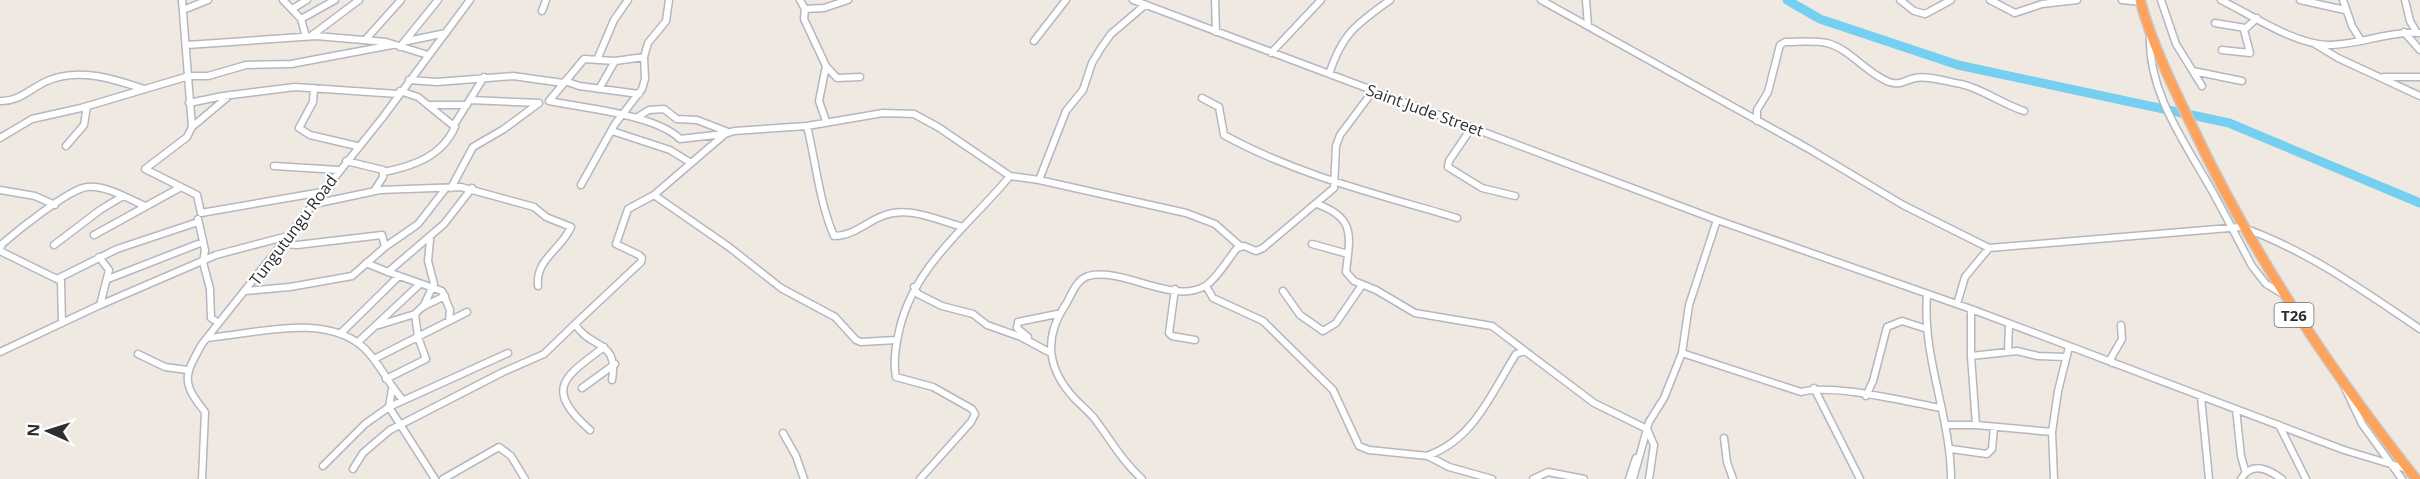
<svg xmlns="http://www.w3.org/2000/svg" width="2420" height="479" font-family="'Open Sans',sans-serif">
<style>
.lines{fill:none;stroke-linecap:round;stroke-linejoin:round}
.river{stroke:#75cff0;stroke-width:9}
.minor-casing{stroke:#b4b7c1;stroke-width:9}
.highway-casing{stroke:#c9c9c9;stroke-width:12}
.minor{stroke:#fff;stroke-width:6}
.highway{stroke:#ffa35c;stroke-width:9}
.labels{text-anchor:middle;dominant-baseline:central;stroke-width:4.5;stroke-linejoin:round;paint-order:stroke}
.shield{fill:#fff;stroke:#6d6d6d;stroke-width:1.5}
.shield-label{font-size:15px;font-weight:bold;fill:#2e2e2e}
.street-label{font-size:16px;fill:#2e2e2e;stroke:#fff}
</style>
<rect width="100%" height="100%" fill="#efe9e1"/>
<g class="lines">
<path class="river" d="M1787 0 1820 19 1958 65 2229 123 2420 203"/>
<g class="minor-casing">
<path id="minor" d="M182 0 192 127 187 137 145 169 197 195 201 213 322 192
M283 0 301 19 306 37
M669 0 666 21 648 43 644 57 615 61 584 59 549 101C584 108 656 115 680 139L724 134
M800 0 805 9 804 19 826 66 819 101 826 121
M1133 0 1717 220 1971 309 2344 450 2407 469
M1215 0 1216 32
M1541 0 1809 149 1903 205 1989 248 2241 227C2307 250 2362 290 2420 329
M1586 0 1588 26
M1900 0 1914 11 1925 14 1951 0
M1990 0 2015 13 2042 4 2077 0
M2122 0 2141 2
M2161 0 2176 44 2202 86
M2221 0C2251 15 2294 44 2328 45 2359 45 2388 31 2420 33
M2300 0 2345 10
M2343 0 2352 26 2360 39
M2405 0 2410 21 2417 33
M292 9 307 0
M805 9 824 8 848 0
M183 10 208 0
M542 11 546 0
M301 19 335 0
M2215 23 2245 28
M2404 32 2420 50
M2150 33C2147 91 2184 141 2211 189 2225 214 2238 240 2252 266L2266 284 2281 293
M311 36 359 0
M366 39 401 0
M407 41 446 33
M1034 41 1066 0
M2315 44 2338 58 2420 96
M187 45 316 36 386 42 428 55
M400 47 438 0
M2222 50 2250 53 2244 30 2257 18
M1271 53 1321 0
M597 60 614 20 628 0
M826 66 837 78 860 77
M2193 71 2242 81
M1329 74C1343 32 1356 25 1390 0
M2384 77H2420
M409 80 437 82 513 76 563 83
M565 81 579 86 639 94
M314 88 313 102 299 128 310 135 357 146
M599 89 615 61
M1202 98 1219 107 1224 135C1297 175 1377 194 1457 218
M470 100 539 103
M0 101C19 102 31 88 47 81 78 67 114 79 144 89
M189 103 223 96 295 87 398 94
M430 105H467
M636 118 649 110 664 109 677 119 697 120 728 132
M1757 121V110L1768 92 1780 45 1785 42C1798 42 1814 40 1827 43 1850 49 1866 73 1889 82 1901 86 1905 80 1915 78 1928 75 1948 82 1961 84 1983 89 2002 104 2024 111
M454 125 484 77
M807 126C816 163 819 201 834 236 854 236 867 221 885 215 909 206 940 221 963 227
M192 127 230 95
M1472 127 1449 161 1448 167 1482 188 1515 196
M612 131 670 150 691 163
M0 138 32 119 81 108 189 76H208L246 65 291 64 392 45
M66 146 84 125 87 106
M346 161 383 170V177L374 191
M274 166 339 170
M384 172C414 166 442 156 455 127L418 97 400 91
M1039 180 1066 111 1083 90 1092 63 1101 48 1111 34 1145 5
M581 185 615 124 642 89 645 79 644 57
M451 188 473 147 504 129 539 103
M0 190 35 196 55 205
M654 195 729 247 781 288 835 317 856 340 861 342 896 340
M314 204 380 190 461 187 534 207 546 217 571 227C562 249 535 259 538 286
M1317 204C1356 218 1350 236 1346 272L1354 281 1376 290 1415 313 1492 326 1594 403 1647 429 1654 445 1649 479
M198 219 205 250 203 262 210 289 211 318 219 323
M94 235 181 187
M283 244 297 245 382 235 385 247
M1312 244 1348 254
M54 245 100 210 123 196
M99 257 109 270 100 305
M366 263 388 272
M57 279 117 249 198 222
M108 279 203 242
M1206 286 1213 298 1263 321 1333 390 1359 446 1369 450 1428 456 1449 467 1492 479
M914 287 918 294 942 306 973 314 987 325 1021 337 1049 352
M1175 289 1169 333 1172 336 1195 340
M246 291 290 287 352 276 385 247 418 224 446 188
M1283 291 1300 315 1323 331 1336 323 1362 285
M1927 295C1922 358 1951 417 1951 479
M1957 304 1965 277 1989 248
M423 307 434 284 428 261 430 240
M1971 309V356L1976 425
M449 321 450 310 442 291 388 272 444 224 472 188
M62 323 61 281 2 252 0 249 2 244C17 231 69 189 87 187 106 185 129 199 145 206
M379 325 415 314
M341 333 399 276
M1028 337 1017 328 1018 322 1057 314
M207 338C255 334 325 312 364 348 380 363 388 384 403 400
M358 342 420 284
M0 352 100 305 216 255 288 236
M2008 352 2009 324
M1682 353 1801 392C1831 383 1907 402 1941 408
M138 354 165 367 187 370
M1971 356 2017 351 2038 356 2066 357
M374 359 467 312
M2112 363 2111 358 2122 339 2121 325
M386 379 426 359 418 337 415 314 422 307 445 296
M612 380C619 339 591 350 575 324L641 262 642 258 639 255 616 244 628 209 654 195 725 134 734 131 807 126 883 113 914 114 938 127 1010 176 1039 180 1186 213 1215 224 1240 246
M582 388 615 364
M1814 388 1860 479
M2345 388 2362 424 2402 479
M392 389 389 407 435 479
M1866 396 1873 381 1887 327 1902 321 1927 329
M2201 397 2209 479
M2236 409 2241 456 2245 470
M1945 425H1976L2052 432
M2279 425 2306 479
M590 430C542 388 566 376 604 347
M783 433 796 456 804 479
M1724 438 1727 462 1733 479
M1951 449 1987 454 1992 449 1994 427
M1429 455C1474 439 1492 392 1516 354L1524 351
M323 466 365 424 389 407 508 353
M353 469 363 453 390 430 503 372 544 354 575 324
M202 479 205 412C181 382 184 376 202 344L383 117 470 0
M443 479 499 447 511 456 525 479
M920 479 971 422 975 414 972 409 933 387 896 377C893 363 895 350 898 336 911 267 967 228 1010 176
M1142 479C1122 461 1110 439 1094 418 1088 411 1081 405 1075 399 1047 369 1043 338 1066 304 1072 294 1076 280 1088 276 1124 267 1173 305 1205 286 1215 281 1229 258 1237 248L1244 246 1256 251 1263 248 1334 188 1336 146 1340 135 1373 91
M1533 479 1548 472 1584 479
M1629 479 1636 458
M1633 479 1649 422 1664 398 1682 353 1689 305 1717 220
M2054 479 2052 432 2058 391 2069 347
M2241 479C2252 461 2268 469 2282 479"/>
</g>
<g class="highway-casing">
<path id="highway" d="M2140 0C2152 44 2172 85 2192 126 2252 254 2329 369 2416 479"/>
</g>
<use href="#minor" class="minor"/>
<use href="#highway" class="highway"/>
</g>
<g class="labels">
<rect class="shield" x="2274.5" y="303" width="39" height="24" rx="4.5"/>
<g class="shield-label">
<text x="2294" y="315">T26</text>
</g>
<g class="street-label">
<text transform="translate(1425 110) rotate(20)">Saint Jude Street</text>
<text transform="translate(293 230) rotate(-53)">Tungutungu Road</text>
</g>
</g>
<g transform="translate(48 431) rotate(273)" stroke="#ffffff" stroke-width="4.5" paint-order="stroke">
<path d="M0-4.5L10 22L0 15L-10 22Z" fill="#2e2e2e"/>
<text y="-9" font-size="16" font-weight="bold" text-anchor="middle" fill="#2e2e2e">N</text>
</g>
</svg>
